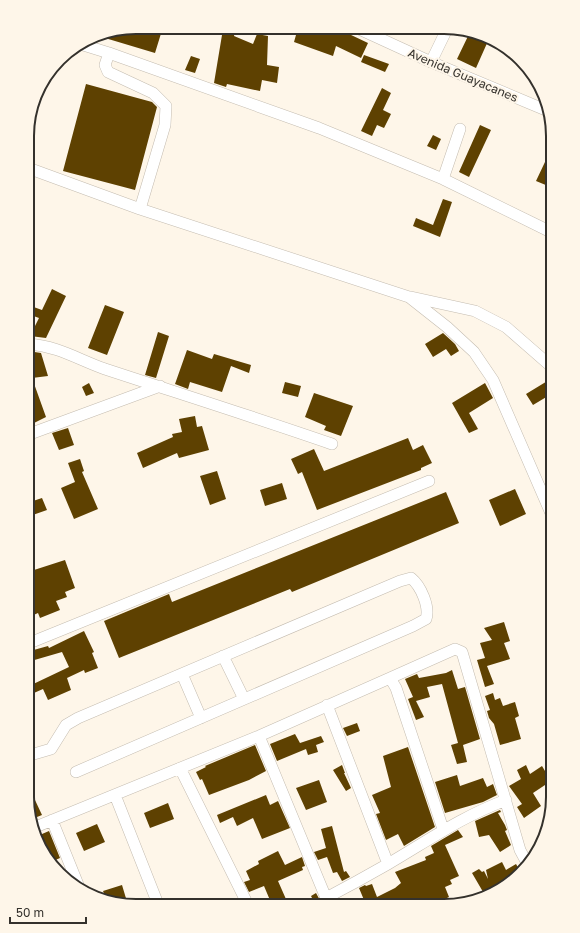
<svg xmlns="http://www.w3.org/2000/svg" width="580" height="933" font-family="'Golos Text',sans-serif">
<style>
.building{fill:#5e4101}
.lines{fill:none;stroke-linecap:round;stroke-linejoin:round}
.minor-casing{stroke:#c4bcb0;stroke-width:12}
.minor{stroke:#fff;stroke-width:11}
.labels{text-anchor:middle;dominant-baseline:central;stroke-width:4;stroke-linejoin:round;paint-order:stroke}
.street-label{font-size:12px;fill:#34312c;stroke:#fef6e9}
.rim{fill:none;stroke:#34312c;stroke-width:2}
</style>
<rect width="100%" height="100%" fill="#fef6e9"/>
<path class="building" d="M136 27H163L155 53 95 35Z
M280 28H328L349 34 368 43 361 58 336 46 333 56 294 42 296 35Z
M223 29 235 30 234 36 253 44 257 34 268 36 267 65 279 67 277 83 262 80 260 91 227 84 226 87 214 83Z
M470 32 488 41 476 68 457 59Z
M364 55 389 64 385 72 361 62Z
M191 56 200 59 195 73 185 70Z
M86 84 152 102 157 107 135 190 63 171Z
M382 88 391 93 383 110 391 114 384 128 377 125 372 136 361 131Z
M480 125 491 130 469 177 459 172Z
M433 135 441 139 436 150 427 146Z
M553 145V188L536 181Z
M443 199 452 202 440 237 413 226 416 218 433 225Z
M52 289 66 296 46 338 30 336 39 318 28 314V305L42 310Z
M105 305 124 312 107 355 88 348Z
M158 332 169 336 156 378 145 375Z
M443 333 455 344 459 351 451 356 446 349 433 357 425 344Z
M187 350 212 359 214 354 251 365 249 373 231 366 222 392 190 382 188 389 175 384Z
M28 351 41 353 48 376 32 378 46 417 28 426Z
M549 380 553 387V393L533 405 526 394Z
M285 382 301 386 298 397 282 393Z
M89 383 94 393 86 396 82 387Z
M485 383 493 398 469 413 478 429 469 433 452 403Z
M314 393 353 406 341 436 324 430 326 426 305 417Z
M195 416 197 427 202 426 209 450 179 458 177 453 143 468 137 453 173 437 172 434 182 432 179 419Z
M68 428 74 445 59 450 52 433Z
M408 438 413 450 423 445 432 463 421 468V470L317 510 302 472 298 474 291 459 314 449 324 471Z
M80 459 84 471 82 472 98 509 74 519 61 488 75 482 68 463Z
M217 471 226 499 210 505 200 476Z
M282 483 287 499 265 506 260 490Z
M515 489 526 514 500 526 489 500Z
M446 492 459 523 292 592 290 589 119 658 104 621 169 594 172 602Z
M42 498 47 510 27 517V503Z
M27 555 34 570 65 560 75 588 65 592 67 597 56 601 60 610 40 618 38 613 27 618Z
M504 622 510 641 504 643 510 659 487 666 494 684 485 687 477 660 485 658 480 643 492 640 484 628Z
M84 631 94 652 92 653 98 668 85 673 84 670 67 678 71 690 48 700 43 689 27 696V687L69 667 62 652 31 661 30 651 48 646 49 648Z
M452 670 458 689 465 687 480 739 463 745 467 762 457 764 451 745 458 743 442 684 427 687 430 697 416 701 424 717 416 720 408 699 413 697 405 679 417 674 419 678 446 673Z
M493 693 495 700 500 698 503 706 515 702 519 716 515 718 521 739 500 745 494 724 489 718 487 711 490 710 485 696Z
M357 723 360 731 347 736 343 728Z
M295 734 300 743 321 736 324 742 316 745 318 752 308 755 306 749 277 761 270 744Z
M255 745 266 771 249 780 209 795 202 779 200 780 196 772 206 767 205 766Z
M408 747 435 827 404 846 398 834 386 840 376 814 380 813 372 795 391 787 383 756Z
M342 765 345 773H344L351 788 346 791 333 770Z
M526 765 530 774 542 766 551 781 533 793 541 806 524 818 517 807 522 804 509 786 521 779 517 770Z
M457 775 460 786 483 778 487 787 493 784 497 795 483 802 445 813 435 782Z
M319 780 327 802 306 810 296 788Z
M27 783 42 815 32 819 27 797Z
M266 795 270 805 278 801 290 828 262 839 253 818 237 826 233 817 220 823 217 815Z
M168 803 174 819 150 828 144 813Z
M500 810 501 812 498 813 505 825 507 830 505 831 511 845 500 852 489 835 479 837 475 821Z
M97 824 105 842 84 851 76 833Z
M332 826 344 872 346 871 350 877 342 881 337 872 333 873 327 857 318 860 314 852 326 848 321 829Z
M458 830 463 837 445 845 459 876 450 880 452 884 445 887 449 897 430 906H350L364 900 359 888 365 885 366 886 372 884 377 897 395 888 401 883 395 872 426 860 425 857 434 853 431 846Z
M49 831 60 858 53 861 35 837Z
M278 851 285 865 302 857 305 866 302 867 303 870 278 881 289 906 272 905 264 886 249 892 244 882 250 880 246 871 259 864 258 861Z
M502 862 506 870 516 864 520 871 486 897 472 873 479 869 482 872 484 871 488 879 486 870Z
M122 885 128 905H122L106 898 103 891Z
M316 893 322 904H329L340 899 343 906H316L311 896Z"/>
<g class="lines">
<g class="minor-casing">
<path id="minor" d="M357 28 431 62 548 111
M80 44 109 53 319 128 443 179 553 233
M109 53 105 65 108 72 153 93 166 106 165 125 140 209
M431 62 447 29
M28 168 140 209 409 297 447 327 474 352 493 380 553 518
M443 179 460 129
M411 297 475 311 506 327 553 368
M28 344C58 346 77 359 105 369 181 394 257 418 332 444
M27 435 160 386
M27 644 429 481
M223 656 244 699
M182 674 201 718
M390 678 455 649 462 652 520 850 528 865
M327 705 388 864
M259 736 326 898C347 887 367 876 388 864 429 840 461 817 506 800
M27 756 51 749 66 725 78 718 400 581 411 578C421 586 430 607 426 619L413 626 76 772
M180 768 248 905
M115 795 156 899
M52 820 79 887
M33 828 259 736 390 678 396 688 443 829"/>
</g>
<use href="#minor" class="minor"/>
</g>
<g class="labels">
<g class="street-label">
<text transform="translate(463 75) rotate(23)">Avenida Guayacanes</text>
</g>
</g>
<path d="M0 0H580V933H0ZM136 34H444A102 102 0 0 1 546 136V797A102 102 0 0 1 444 899H136A102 102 0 0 1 34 797V136A102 102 0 0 1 136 34Z" fill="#fef6e9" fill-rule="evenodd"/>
<path class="rim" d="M136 34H444A102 102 0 0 1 546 136V797A102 102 0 0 1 444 899H136A102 102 0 0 1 34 797V136A102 102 0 0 1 136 34Z"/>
<path d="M10 917v6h76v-6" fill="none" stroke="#34312c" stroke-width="2"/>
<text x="16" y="917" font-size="12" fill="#34312c" stroke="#fef6e9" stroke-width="3" paint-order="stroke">50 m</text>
</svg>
